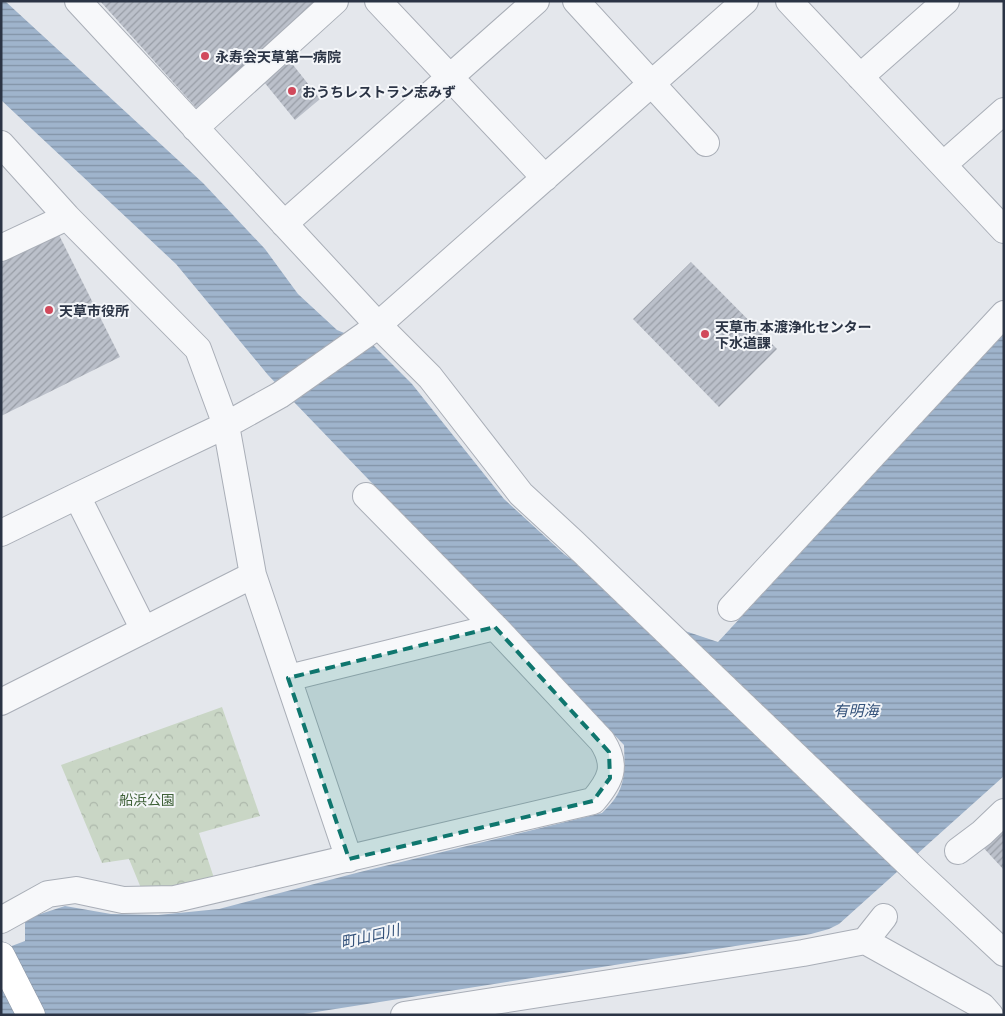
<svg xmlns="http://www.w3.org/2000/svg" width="1005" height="1016" font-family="Manrope,'Noto Sans JP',sans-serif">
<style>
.park{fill:url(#park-crowns)}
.water{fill:url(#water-rules)}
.building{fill:url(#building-hatch)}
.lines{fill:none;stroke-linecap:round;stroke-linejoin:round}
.minor-casing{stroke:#a9aeb7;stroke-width:28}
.highway-casing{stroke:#8b94a3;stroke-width:29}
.minor{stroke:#f7f8fa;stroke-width:26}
.highway{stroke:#fff;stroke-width:28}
.marked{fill:#0f766e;fill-opacity:0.2;stroke:#0f766e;stroke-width:4;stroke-dasharray:10 6;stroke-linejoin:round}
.poi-dot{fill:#d1495b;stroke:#f4f6f9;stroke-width:2}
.labels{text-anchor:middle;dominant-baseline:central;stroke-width:4;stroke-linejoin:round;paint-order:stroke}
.poi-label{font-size:14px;font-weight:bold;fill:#2b3445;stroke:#f4f6f9;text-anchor:start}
.park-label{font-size:14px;fill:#3f6138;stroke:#f4f6f9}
.water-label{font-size:15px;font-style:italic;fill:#34527a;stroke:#f4f6f9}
</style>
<defs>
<pattern id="park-crowns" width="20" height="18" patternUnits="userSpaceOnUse" patternTransform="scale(1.25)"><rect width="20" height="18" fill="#c9d6c5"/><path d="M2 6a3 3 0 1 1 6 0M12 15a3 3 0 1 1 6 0" fill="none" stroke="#adb8ab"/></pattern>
<pattern id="water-rules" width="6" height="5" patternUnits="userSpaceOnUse" patternTransform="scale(1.25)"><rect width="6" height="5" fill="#9fb4cc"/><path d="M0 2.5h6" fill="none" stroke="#8293a7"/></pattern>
<pattern id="building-hatch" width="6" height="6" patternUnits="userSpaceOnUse" patternTransform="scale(1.25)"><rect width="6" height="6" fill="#bbc0ca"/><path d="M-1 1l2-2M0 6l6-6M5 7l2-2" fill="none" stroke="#989da6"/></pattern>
</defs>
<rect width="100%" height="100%" fill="#e4e7ec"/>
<path class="park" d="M222 707 260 816 199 833 215 881 143 893 129 859 102 863 61 765Z"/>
<path class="water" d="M1 1H5L203 183 265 249 298 294 337 330 373 345 412 384 504 499 564 554 619 594 673 627 718 642 1004 333V776L839 924 829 929 811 934 297 1015H1V950L25 941V919L65 906 111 914 158 915 219 909 360 872 602 813C626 791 625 775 624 745L268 375 176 264 1 100Z"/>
<path class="building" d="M100 1H322L200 112Z
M290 61 320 99 295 120 264 82Z
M59 235 120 357 1 416V263Z
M691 262 777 349 719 407 633 319Z
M1004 821V870L979 843Z"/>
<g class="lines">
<g class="minor-casing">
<path id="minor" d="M78 1 378 325 430 377 521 494 573 542 915 870 1004 953
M378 1 545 178
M576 1 706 143
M789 1 1004 230
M860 77 946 1
M195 128 335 1
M1 144 67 217 198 349 226 425 253 575 349 859
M943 165 1004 111
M284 224 536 1
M1 248 67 217
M77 496 144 630
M1 533 77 496 226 425 280 395 365 335 378 325 745 1
M731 608 1004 314
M288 678 495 627
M1 702 253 575
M958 851 982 833 1004 812
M1 920 48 894 76 890 123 900 175 899 593 801C611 780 618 766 602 741L495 627 366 496
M865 941 884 917
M404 1015 803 953 865 941 982 1006 990 1015"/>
</g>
<g class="highway-casing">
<path id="highway" d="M1 956 31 1015"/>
</g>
<use href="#minor" class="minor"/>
<use href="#highway" class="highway"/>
</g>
<path class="marked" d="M495 627 609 752 610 778 593 801 349 859 288 678Z"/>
<g class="poi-dot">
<circle cx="205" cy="56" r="5"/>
<circle cx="292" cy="91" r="5"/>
<circle cx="49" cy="310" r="5"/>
<circle cx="705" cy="334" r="5"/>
</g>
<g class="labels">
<g class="poi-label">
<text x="215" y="56">永寿会天草第一病院</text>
<text x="302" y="91">おうちレストラン志みず</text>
<text x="59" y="310">天草市役所</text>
<text x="715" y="326">天草市 本渡浄化センター<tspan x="715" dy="16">下水道課</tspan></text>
</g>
<g class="park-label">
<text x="147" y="799">船浜公園</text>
</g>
<g class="water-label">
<text x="856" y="710">有明海</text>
<text transform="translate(370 936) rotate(-13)">町山口川</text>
</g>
</g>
<rect width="1005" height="1016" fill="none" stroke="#2b3445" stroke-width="5"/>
</svg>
